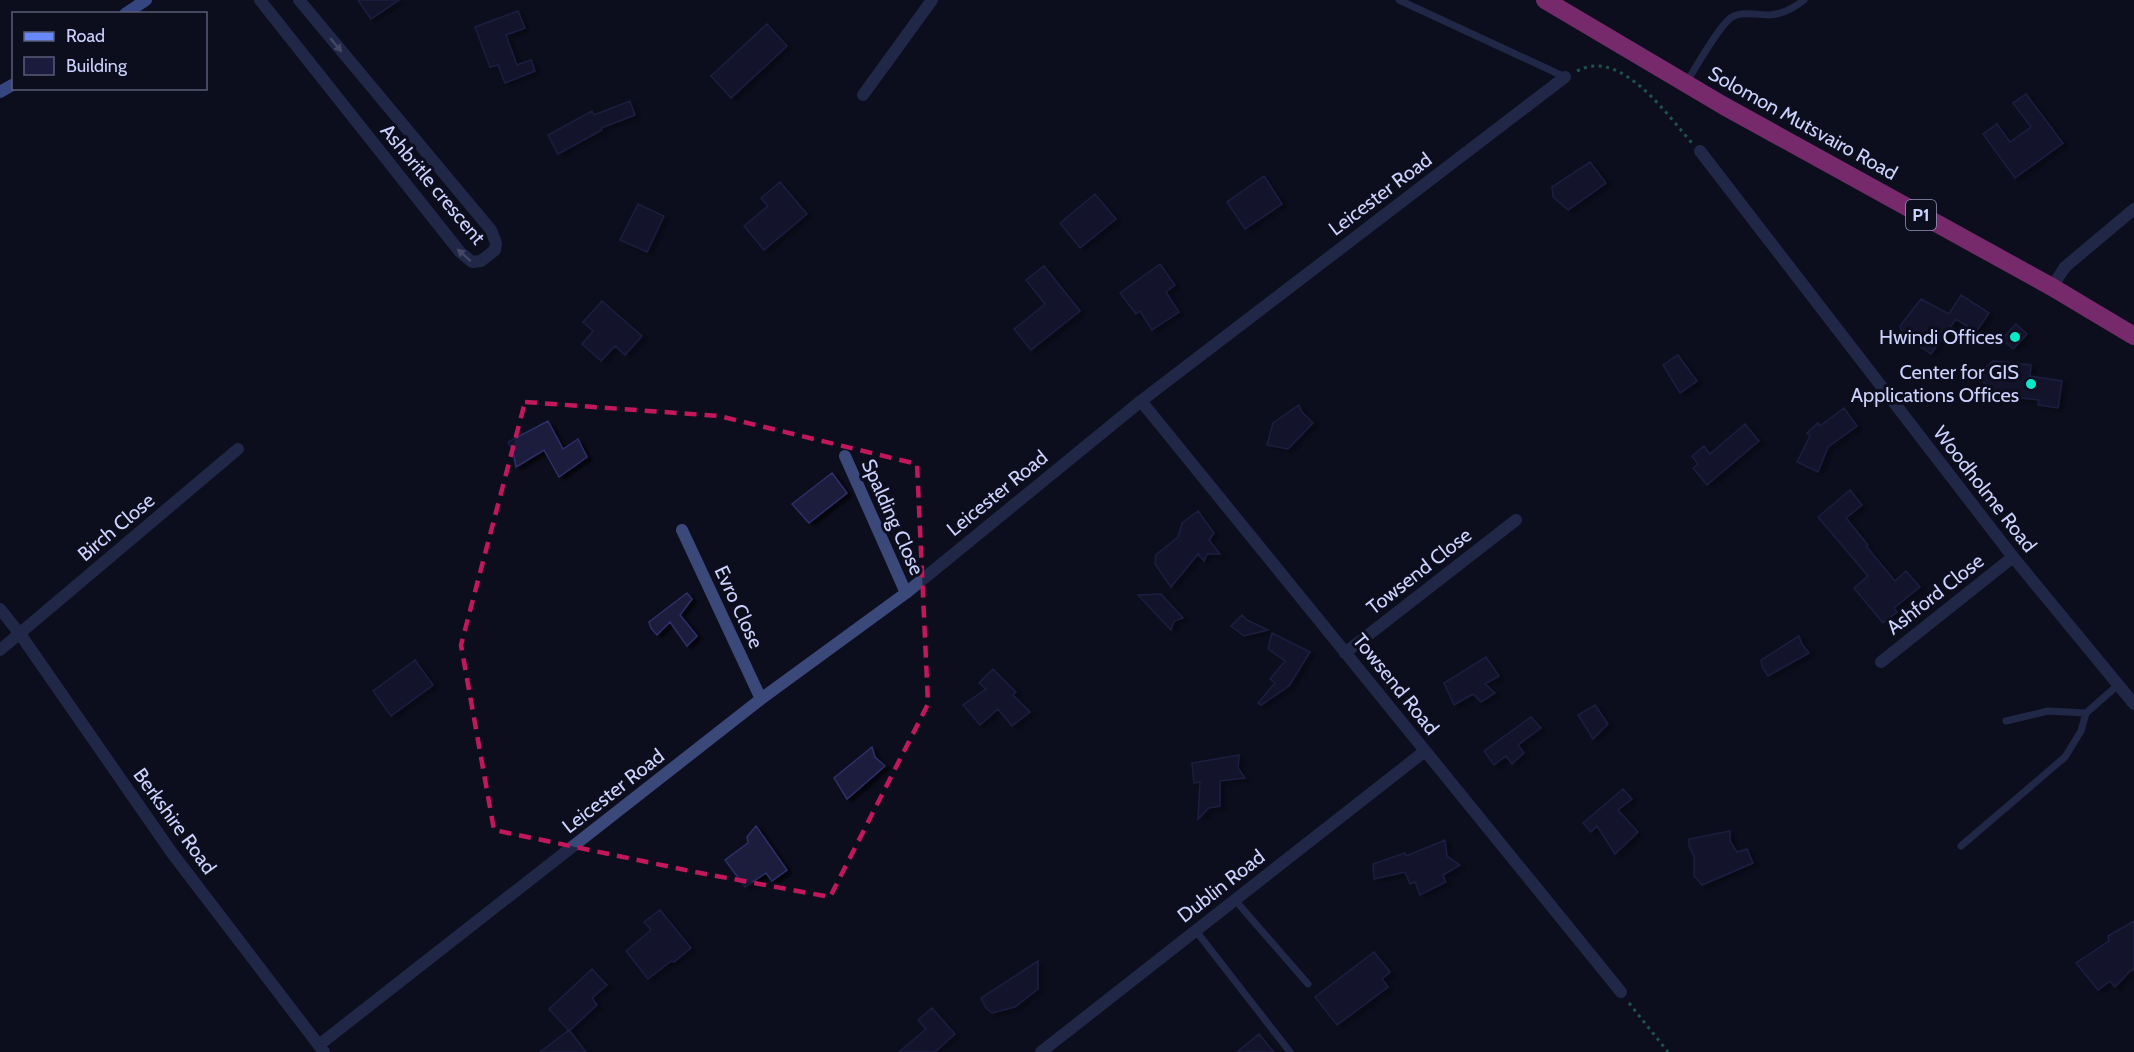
<svg xmlns="http://www.w3.org/2000/svg" width="2134" height="1052" font-family="Cabin,sans-serif">
<style>
.building{fill:#1a1b3d;stroke:#2d3068;stroke-width:1.5;filter:url(#shadow)}
.lines{fill:none;stroke-linecap:round;stroke-linejoin:round}
.path{stroke:#32a984;stroke-width:3;stroke-dasharray:3 4.5;stroke-linecap:butt}
.lane{stroke:#3a487a;stroke-width:7}
.street{stroke:#3a487a;stroke-width:12}
.secondary{stroke:#6688f8;stroke-width:12}
.highway{stroke:#f74cca;stroke-width:18}
.oneway{fill:#828dbc}
.marked{fill:none;stroke:#c2185b;stroke-width:4.5;stroke-dasharray:12 8;stroke-linejoin:round}
.poi-dot{fill:#0ae9c7;stroke:#0d0e1d;stroke-width:2}
.labels{text-anchor:middle;dominant-baseline:central;stroke-width:6;stroke-linejoin:round;paint-order:stroke}
.shield{fill:#0d0e1d;stroke:#9297ba;stroke-width:1.5}
.shield-label{font-size:18px;font-weight:bold;fill:#cbd2fd}
.street-label{font-size:20px;fill:#cbd2fd;stroke:#0d0e1d}
.poi-label{font-size:20px;fill:#cbd2fd;stroke:#0d0e1d;text-anchor:end}
</style>
<defs>
<filter id="shadow"><feDropShadow dx="5" dy="3" stdDeviation="1.5" flood-color="#0009"/></filter>
</defs>
<rect width="100%" height="100%" fill="#0d0e1d"/>
<path class="building" d="M358 0H399L371 19Z
M518 11 525 28 506 35 517 65 531 60 535 71 505 83 498 65 490 67 475 27Z
M767 24 787 46 731 98 711 76Z
M2026 94 2063 143 2015 178 1983 134 1997 124 2010 142 2031 127 2013 103Z
M630 101 635 115 601 128 602 130 558 154 548 135 592 111 594 115Z
M1590 162 1606 183 1568 210 1553 197 1552 187Z
M1264 176 1282 204 1245 229 1227 202Z
M780 182 807 214 764 250 744 226 768 206 761 198Z
M1095 194 1116 219 1080 248 1060 223Z
M638 204 664 216 647 252 620 240Z
M1160 264 1175 285 1166 292 1179 312 1152 330 1140 311 1136 314 1120 293Z
M1044 266 1080 311 1031 350 1014 329 1045 304 1026 280Z
M1961 295 1989 313 1976 332 1956 319 1931 354 1903 335 1900 326 1921 299 1949 314Z
M602 301 642 336 625 355 615 346 601 361 582 344 593 331 583 322Z
M2016 324 2027 334 2013 349 2002 339Z
M1678 355 1697 381 1680 393 1663 365Z
M1993 361 2031 365 2030 376 2062 381 2058 408 2038 405 2039 400 2013 397 2014 392 1990 389 1977 375Z
M1299 405 1302 412 1313 423 1288 449 1267 445 1273 423Z
M1844 408 1857 426 1828 447 1818 472 1797 462 1810 436 1807 433 1818 423 1820 426Z
M548 421 563 449 578 439 587 457 559 477 544 450 516 467 513 451 508 442Z
M1745 424 1759 441 1707 485 1693 468 1698 464 1692 456 1704 446 1710 454Z
M832 473 847 493 809 523 792 504Z
M1850 490 1862 505 1846 518 1868 545 1866 546 1895 581 1906 571 1920 587 1894 608 1897 612 1883 623 1854 588 1868 576 1818 517Z
M1198 511 1214 533 1209 540 1220 554H1207L1204 561 1198 554 1171 587 1155 564 1156 555 1178 537 1182 523Z
M687 593 692 599 680 615 697 636 687 646 670 622 657 635 651 628 649 622Z
M1161 594 1183 618 1174 621 1171 630 1138 595Z
M1242 615 1247 620 1268 630 1244 636 1231 626Z
M1272 633 1310 652 1289 686 1261 705 1258 703 1275 683 1270 679 1285 661 1268 649Z
M1799 636 1802 644 1809 653 1768 676 1762 667 1761 660Z
M1486 657 1499 676 1485 684 1495 693 1481 702 1473 694 1454 705 1444 683Z
M415 660 433 685 391 716 373 691Z
M993 669 1016 692 1013 695 1030 712 1012 726 998 709 980 725 963 705 986 689 979 683Z
M1595 705 1608 724 1593 739 1578 715Z
M1531 717 1541 728 1518 745 1524 753 1512 764 1506 756 1494 765 1484 751Z
M872 747 875 757 885 766 847 799 834 778Z
M1239 755 1238 768 1245 778 1220 781V806L1209 808 1198 819 1200 782 1194 783 1192 763Z
M1623 789 1632 799 1618 810 1638 832 1615 854 1597 826 1591 832 1583 823Z
M756 826 787 870 772 881 766 873 745 887 725 860 748 843 747 837Z
M1730 831V841L1737 852 1747 849 1753 863 1702 885 1694 876V856L1689 846V839Z
M1445 840 1447 856 1460 865 1443 875 1446 882 1420 895 1415 882 1410 884 1405 872 1374 879 1373 864 1405 853 1406 856Z
M660 910 691 948 674 962 671 961 648 979 626 951 651 930 644 922Z
M2134 921V970L2130 971 2115 987 2110 981 2098 990 2076 963 2109 941 2108 936Z
M1374 952 1390 972 1382 979 1388 987 1337 1025 1315 997Z
M1038 961V989L1015 1007 992 1013 986 1008 981 998Z
M592 969 607 985 592 998 597 1005 569 1031 549 1009Z
M932 1008 955 1034 935 1052H899L926 1029 918 1020Z
M569 1030 586 1052H540Z
M1259 1034 1274 1052H1237Z"/>
<g class="lines">
<path class="path" d="M1577 71C1621 47 1667 115 1692 143
M1629 1003 1668 1052"/>
<path class="lane" d="M1399 0 1565 77
M1686 83C1695 69 1720 24 1732 17 1742 11 1758 15 1770 15 1782 14 1794 8 1804 0
M2006 721 2048 711 2086 713
M1961 846 2065 757 2081 731 2086 713 2118 685
M1235 900 1308 984
M1196 931 1290 1052"/>
<path class="street" d="M260 0 460 252 472 262 481 261 495 250 496 243 491 230 299 0
M863 95 932 0
M1700 151 2013 557 2134 704
M2052 287 2065 267 2134 209
M1141 401 1621 992
M845 456 906 593
M682 530 761 699
M0 609 20 634 172 853 324 1052
M0 650 238 449
M1345 653 1516 520
M1881 662 2013 557
M319 1045 761 699 906 593 1141 401 1565 77
M1041 1052 1425 751"/>
<path class="secondary" d="M125 14 146 0
M0 92 14 84"/>
<path class="highway" d="M1545 0 1724 106 2052 287 2134 336"/>
</g>
<defs><path id="oneway-solid" d="M-6-.8H1V-3.2L6.5 0L1 3.2V.8H-6Z" transform="scale(1.5)"/></defs>
<g class="oneway">
<use href="#oneway-solid" transform="translate(336 45) rotate(50)"/>
<use href="#oneway-solid" transform="translate(464 255) rotate(-138)"/>
</g>
<path d="M0 0H2134V1052H0ZM525 402 719 416 917 464 928 704 830 897 695 872 494 830 461 645Z" fill="#0d0e1d" fill-opacity=".55" fill-rule="evenodd"/>
<path class="marked" d="M525 402 719 416 917 464 928 704 830 897 695 872 494 830 461 645Z"/>
<g class="poi-dot">
<circle cx="2015" cy="337" r="6"/>
<circle cx="2031" cy="384" r="6"/>
</g>
<g class="labels">
<rect class="shield" x="1906" y="200" width="30" height="30" rx="4.5"/>
<g class="shield-label">
<text x="1921" y="215">P1</text>
</g>
<g class="street-label">
<text transform="translate(1803 123) rotate(29)">Solomon Mutsvairo Road</text>
<text transform="translate(433 184) rotate(50)">Ashbritle crescent</text>
<text transform="translate(1380 194) rotate(-37)">Leicester Road</text>
<text transform="translate(1985 489) rotate(52)">Woodholme Road</text>
<text transform="translate(997 493) rotate(-39)">Leicester Road</text>
<text transform="translate(893 517) rotate(66)">Spalding Close</text>
<text transform="translate(116 527) rotate(-40)">Birch Close</text>
<text transform="translate(1419 571) rotate(-38)">Towsend Close</text>
<text transform="translate(1935 594) rotate(-38)">Ashford Close</text>
<text transform="translate(739 607) rotate(65)">Evro Close</text>
<text transform="translate(1396 684) rotate(51)">Towsend Road</text>
<text transform="translate(613 791) rotate(-38)">Leicester Road</text>
<text transform="translate(175 821) rotate(54)">Berkshire Road</text>
<text transform="translate(1221 886) rotate(-38)">Dublin Road</text>
</g>
<g class="poi-label">
<text x="2003" y="337">Hwindi Offices</text>
<text x="2019" y="372">Center for GIS<tspan x="2019" dy="23">Applications Offices</tspan></text>
</g>
</g>
<rect x="12" y="12" width="195" height="78" fill="#0d0e1d" stroke="#595c77" stroke-width="1.5"/>
<rect x="24" y="32" width="30" height="9" fill="#6688f8" stroke="#595c77" stroke-width="1.5"/>
<text x="66" y="42" font-size="18" fill="#cbd2fd">Road</text>
<rect x="24" y="57" width="30" height="18" fill="#1a1b3d" stroke="#595c77" stroke-width="1.5"/>
<text x="66" y="72" font-size="18" fill="#cbd2fd">Building</text>
</svg>
